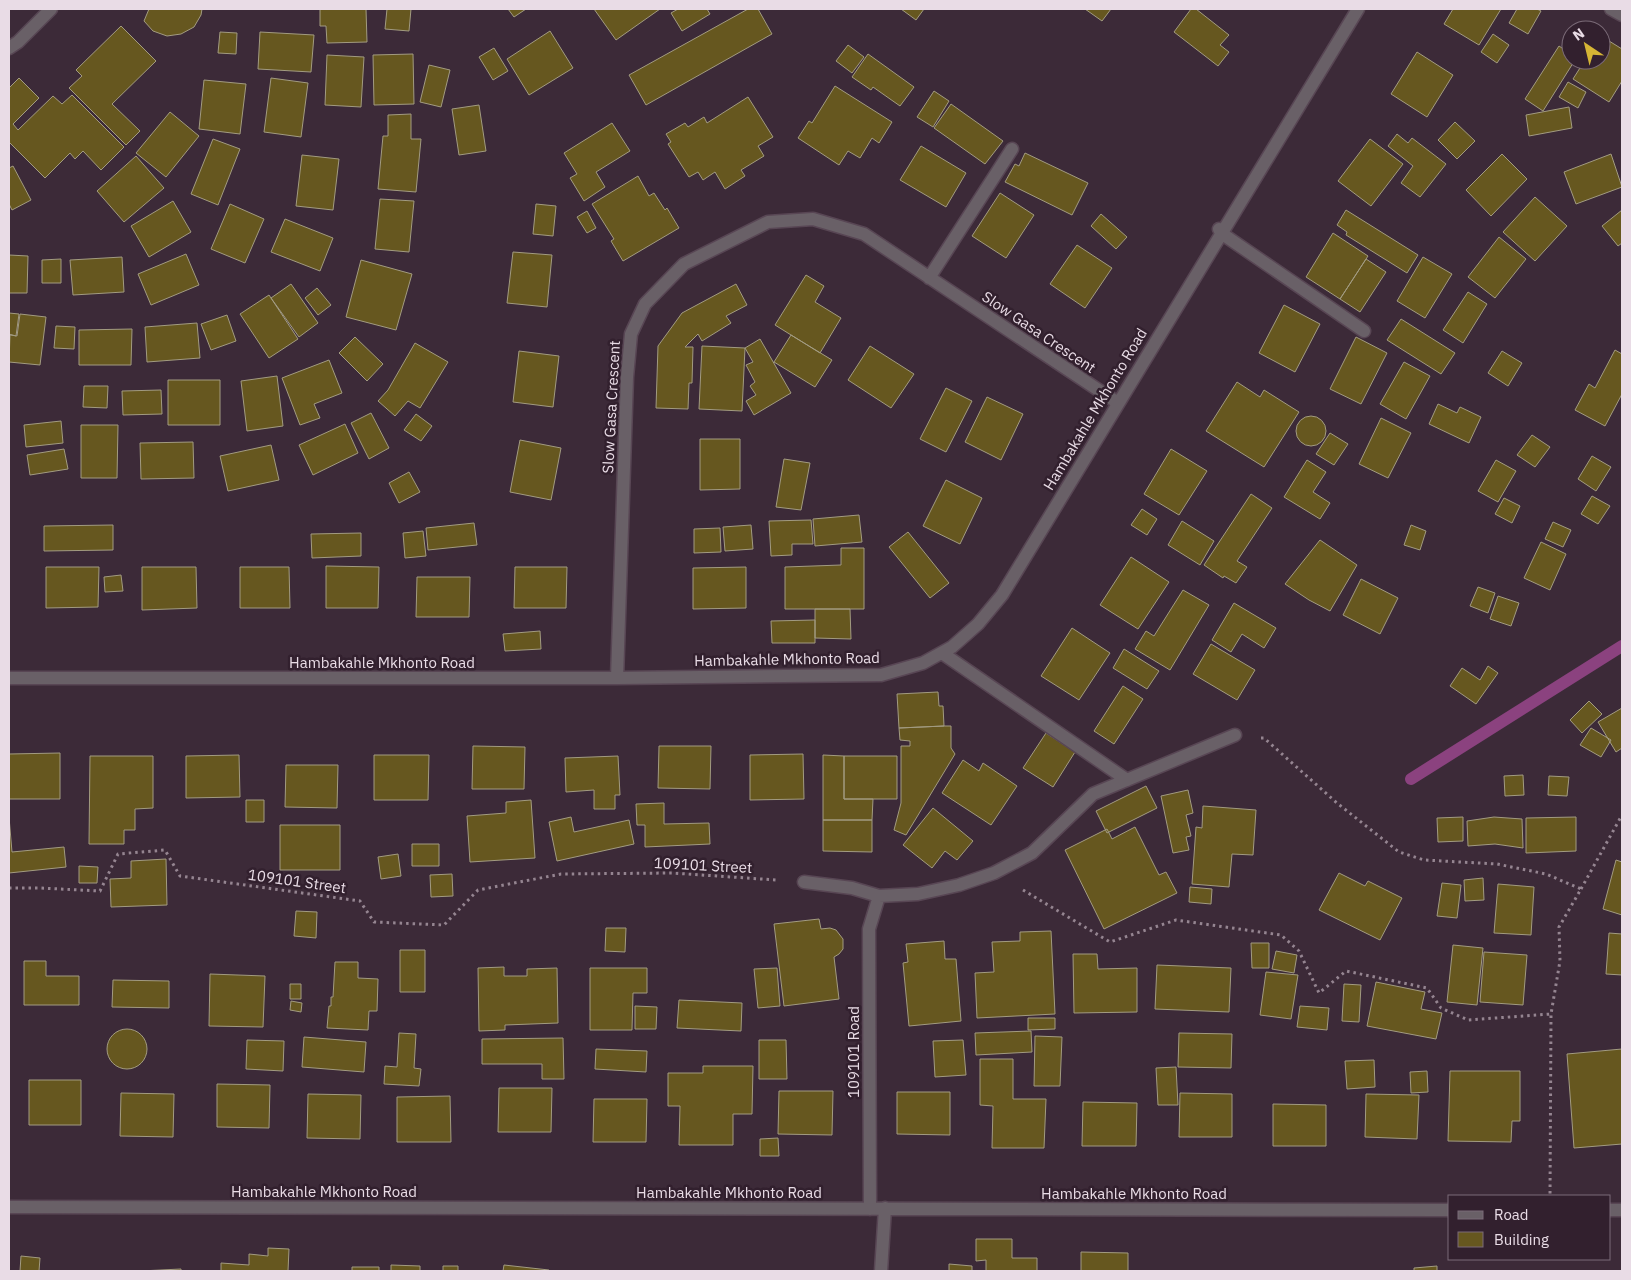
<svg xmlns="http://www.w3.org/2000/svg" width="1631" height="1280" font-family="'IBM Plex Sans',sans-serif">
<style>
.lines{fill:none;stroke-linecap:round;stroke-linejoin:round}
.stream{stroke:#8b427f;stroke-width:12}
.building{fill:#66571f;stroke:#a29b81}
.minor-casing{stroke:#584654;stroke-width:15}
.path{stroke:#958591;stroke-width:3;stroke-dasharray:2.5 4;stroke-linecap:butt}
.minor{stroke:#696067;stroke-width:12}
.labels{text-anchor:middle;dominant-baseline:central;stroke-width:5;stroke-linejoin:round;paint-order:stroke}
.street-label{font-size:15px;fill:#e9dce6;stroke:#32202e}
</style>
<rect width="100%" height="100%" fill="#3c2a38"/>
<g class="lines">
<path class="stream" d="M1411 779 1622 646"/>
</g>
<path class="building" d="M149 9H202L201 15 194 27 181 34 167 36 153 31 144 21Z
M320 9H366L367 42 327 43 326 26H320Z
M387 9H411L409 31 385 29Z
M508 9H526L514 17Z
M594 9H660L616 40Z
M678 9H707L710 14 682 31 671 13Z
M748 9H758L772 34 646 105 629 75Z
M901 9H924L916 20Z
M1085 9H1111L1102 21Z
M1191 9H1196L1229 35 1220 45 1229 52 1218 66 1174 32Z
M1453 9H1501L1479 45 1444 24Z
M1517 9H1537L1541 11 1528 34 1509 23Z
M121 26 156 61 112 104 140 131 126 145 69 88 82 76 76 70Z
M550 31 573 68 529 95 507 59Z
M220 32 237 33 236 54 218 53Z
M260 32 314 35 311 72 258 69Z
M1493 34 1509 45 1497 63 1481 52Z
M1601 36 1622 49V81L1609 102 1573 79 1585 60H1601Z
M848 45 864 57 852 73 836 61Z
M1559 46 1571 54V60H1575L1543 111 1525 99Z
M494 48 508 71 493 80 479 57Z
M1417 52 1453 75 1427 117 1391 94Z
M413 54 414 104 374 105 373 55Z
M868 54 914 87 900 106 873 87 871 90 852 77Z
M327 55 364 57 361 107 325 105Z
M429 65 450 70 441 107 420 102Z
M19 78 39 98 13 124 18 130 53 96 62 104 72 95 124 147 101 170 83 151 75 159 70 153 45 178 9 142V88Z
M271 78 308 83 301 137 264 132Z
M204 80 246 84 240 134 199 129Z
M1568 82 1586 92 1578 108 1559 97Z
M835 86 892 122 879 143 872 138 860 158 848 151 839 165 798 138 809 121 812 123Z
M934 91 949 101 933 127 917 117Z
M748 97 773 137 758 146 764 156 741 170 745 176 725 189 715 172 703 180 698 172 689 177 668 144 671 142 666 134 685 123 688 127 704 117 707 123Z
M951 104 1003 141 985 164 934 128Z
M479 105 486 151 459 155 452 109Z
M1569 107 1572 128 1529 136 1526 115Z
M170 112 199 136 166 177 136 153Z
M411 114V139H421L416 192 378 189 383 136H388V115Z
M1455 122 1475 141 1457 159 1438 140Z
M612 123 630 151 596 172 605 187 584 201 570 178 577 174 564 153Z
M1397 134 1408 143 1412 138 1446 164 1420 197 1401 183 1413 166 1388 146Z
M213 139 240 149 218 205 191 194Z
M1370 139 1403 164 1371 206 1338 181Z
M921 146 966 173 946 207 900 180Z
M1025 153 1088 183 1072 215 1005 182 1015 164 1019 166Z
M1502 154 1527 179 1491 216 1466 190Z
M1611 154 1622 187 1576 204 1564 172Z
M302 155 339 159 333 210 296 206Z
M136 156 164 188 124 222 97 191Z
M13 166 31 200 12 210 9 204V168Z
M638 176 649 196 654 193 665 210 667 208 679 228 623 261 611 241 614 239 592 204Z
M1000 193 1034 215 1006 258 972 236Z
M1535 197 1567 226 1535 261 1503 232Z
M380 199 414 201 409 252 375 249Z
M173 201 191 232 149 257 131 226Z
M230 204 264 219 245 263 211 249Z
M536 204 556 206 553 236 533 234Z
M1346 210 1418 255 1407 273 1346 235 1347 232 1337 225Z
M1622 210V243L1618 246 1602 226Z
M587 211 596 228 587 233 577 217Z
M1101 214 1127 237 1116 249 1091 226Z
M285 219 333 238 320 271 271 252Z
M1333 233 1368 256 1340 299 1306 277Z
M1499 237 1526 259 1495 298 1468 277Z
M1077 245 1112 268 1085 308 1050 284Z
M513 252 552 255 547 307 507 303Z
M186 254 199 285 151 305 138 274Z
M9 255 28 256 27 293H9Z
M122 257 124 292 73 295 70 260Z
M1423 257 1452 274 1425 318 1397 301Z
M61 259V283H42V260Z
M1366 259 1386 272 1360 312 1340 299Z
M361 260 412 274 396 330 346 317Z
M806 275 824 286 815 302 841 318 820 353 775 325Z
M291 284 318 323 299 337 271 298Z
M736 284 747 305 726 316 731 323 702 341 698 334 685 347H693L692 383H689L688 409 656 408 658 346 682 313Z
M317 288 331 305 318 315 305 298Z
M1468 292 1487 304 1463 343 1443 330Z
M269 295 298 339 269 358 240 314Z
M1284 305 1320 324 1295 372 1259 353Z
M9 313 19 314 16 336 9 334Z
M20 314 46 317 40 365 9 362 10 335 17 336Z
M227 315 236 341 211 350 201 324Z
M1401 319 1455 353 1441 374 1387 340Z
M197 323 200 358 147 362 145 327Z
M56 326 75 327 74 349 54 348Z
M132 329 131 365H79V330Z
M791 335 832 360 815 387 774 362Z
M355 337 383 364 367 381 339 353Z
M1356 337 1387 353 1361 404 1330 389Z
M760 339 791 393 754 415 746 401 756 395 750 386 755 382 746 365 753 362 745 348Z
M415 343 448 362 420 408 408 401 395 416 378 401 388 390Z
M702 346 745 348 742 411 699 409Z
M870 346 914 374 891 408 848 380Z
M1615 350 1622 354V394L1605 426 1575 410 1589 384 1595 388Z
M519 351 559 356 553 407 513 402Z
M1502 351 1522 363 1508 386 1488 373Z
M329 360 342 393 314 404 320 418 300 425 282 378Z
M1404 362 1430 376 1406 419 1380 404Z
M277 376 283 426 247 431 241 381Z
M168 380H220V425H168Z
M1237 382 1260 397 1264 390 1299 412 1264 467 1206 431Z
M84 386H108L107 408 83 407Z
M946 388 972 401 946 452 920 439Z
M161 390 162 414 123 415 122 391Z
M987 397 1023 414 1001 460 965 442Z
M1438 404 1457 413 1460 407 1481 417 1469 443 1429 424Z
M371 413 389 448 369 459 351 423Z
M416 414 432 426 421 441 404 430Z
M1296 431a15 15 0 1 1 30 0a15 15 0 1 1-30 0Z
M1381 418 1411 433 1388 478 1359 464Z
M61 421 63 443 26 447 24 425Z
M345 424 358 453 313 475 299 445Z
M81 425H118L117 478H81Z
M1330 433 1348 444 1334 465 1316 454Z
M1532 435 1550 447 1535 467 1517 455Z
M700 439H740V489L700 490Z
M520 440 561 448 551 500 510 492Z
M193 442 194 478 141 479 140 443Z
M271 445 279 480 228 491 220 456Z
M64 449 68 469 30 475 27 455Z
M1171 449 1207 471 1179 515 1144 494Z
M1592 456 1611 467 1596 491 1578 479Z
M784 459 810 463 801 510 776 507Z
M1307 460 1326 472 1313 492 1330 503 1320 519 1284 497Z
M1496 460 1516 471 1498 502 1478 491Z
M409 472 420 492 399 503 389 483Z
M946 480 982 498 960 544 923 526Z
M1251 494 1272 508 1237 561 1247 567 1236 583 1224 576 1223 578 1204 565Z
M1592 496 1610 506 1598 524 1581 514Z
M1504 498 1520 506 1512 523 1495 514Z
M1142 509 1157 519 1147 535 1131 525Z
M859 515 862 542 815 546 813 519Z
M811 520 813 544H792V555L771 556 769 521Z
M1182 521 1214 541 1200 565 1168 545Z
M1553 522 1571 530 1563 547 1545 539Z
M474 523 477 545 428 550 426 528Z
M113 525V550L44 551V526Z
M751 525 753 549 725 551 723 527Z
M1411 525 1426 531 1420 550 1404 545Z
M720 528 721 552 694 553V529Z
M423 531 426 556 405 558 403 533Z
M908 532 949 583 930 598 889 547Z
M361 533V556L312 558 311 534Z
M1320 540 1357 565 1330 611 1309 600 1285 584Z
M1541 542 1566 554 1550 590 1524 578Z
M841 548H864V609H785V567L841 565Z
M1131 557 1169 582 1138 629 1100 605Z
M326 566 379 567 378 608H326Z
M46 567H99L98 607 46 608Z
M142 567H196L197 608 142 610Z
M240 567H289L290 608H240Z
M515 567H567L566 608H514Z
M746 567V608L693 609V568Z
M121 575 123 591 105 592 104 577Z
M417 577H470L469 617H416Z
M1361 579 1398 598 1380 634 1343 615Z
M1478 587 1495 593 1488 613 1470 606Z
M1183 590 1209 605 1170 670 1135 649 1146 631 1154 636Z
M1498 596 1519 603 1511 626 1490 619Z
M1234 603 1276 628 1264 648 1242 634 1231 652 1212 640Z
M815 609H850L851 639 815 638Z
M815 620V643H772L771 621Z
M1072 628 1110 653 1079 700 1041 676Z
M540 631 541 649 505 651 503 634Z
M1211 644 1255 670 1237 700 1193 674Z
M1124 649 1159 671 1147 689 1113 668Z
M1488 666 1498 673 1476 704 1450 686 1462 668 1480 680Z
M1123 686 1143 699 1114 744 1094 731Z
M938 692 939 706H943L944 726 899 728 897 694Z
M1589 701 1602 714 1582 733 1570 720Z
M1622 708V748L1616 752 1598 722Z
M944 726H951V748L955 754 906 835 894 830 901 803V746H910V741L900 740 899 728Z
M1591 728 1611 740 1601 757 1580 745Z
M1046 733 1075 752 1053 787 1023 768Z
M473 746 525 747 524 789H472Z
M659 746H711L710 789 658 788Z
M60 753V799H9V754Z
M803 754 804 799 750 800V755Z
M239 755 240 797 186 798V756Z
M374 755H429L428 800H374Z
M823 755 844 756V799H873L872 820H823Z
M90 756H153V808L135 809V830H124V844H89Z
M618 756 620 795H615V809H594V790L566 792 565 758Z
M844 756H897V799H844Z
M963 760 979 771 983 763 1017 786 991 825 942 793Z
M286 765H338L337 808 285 807Z
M1523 775 1524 795 1505 796 1504 776Z
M1549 776 1569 777 1567 796 1548 795Z
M1146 786 1157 808 1107 833 1096 811Z
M1188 790 1193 813 1186 815 1191 836 1186 837 1189 850 1173 853 1161 796Z
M246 800H264V822H246Z
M531 800 535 858 470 862 467 816 506 813V802Z
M664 803V824L709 823 710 844 645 847V825H637L636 804Z
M1203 806 1256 810 1253 855 1232 854 1229 887 1192 884 1196 827 1202 828Z
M933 808 973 841 957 860 945 851 932 868 903 845Z
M9 817 12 852 64 847 66 867 9 873Z
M571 817 574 832 629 820 634 844 557 861 549 822Z
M1463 817V841L1438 842 1437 818Z
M1494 817 1522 819 1523 848 1495 844 1468 846 1467 821Z
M1576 817V851L1526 853V818Z
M823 820H872V852L823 851Z
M280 825H340V870H280Z
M1135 827 1159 875 1166 872 1177 893 1104 929 1065 850 1107 829 1112 839Z
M412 844H439V866H412Z
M398 854 401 876 381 879 378 857Z
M166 859 167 905 111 907 110 879 131 878V861Z
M1616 860 1622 862V915L1603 909Z
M79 866 98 867 97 883H79Z
M1339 873 1365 886 1368 881 1402 898 1380 940 1319 910Z
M452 874 453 896 431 897 430 875Z
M1483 878 1484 900 1465 901 1464 880Z
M1442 883 1461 885 1457 918 1437 916Z
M1498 884 1534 887 1531 935 1494 933Z
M1190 887 1212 889 1211 904 1189 902Z
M296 911 317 912 316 938 294 936Z
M819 919 821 929 830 928 836 930 843 939V949L839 954 834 957 839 999 784 1006 774 924Z
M606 928H626L625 952 605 951Z
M1051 931 1055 1014 977 1018 975 973 994 972 992 942 1020 941V932Z
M1609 933 1622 934V975L1606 974Z
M944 941 945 959H956L961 1021 909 1026 903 963 908 962 906 944Z
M1251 943H1269V968H1252Z
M1453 945 1483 948 1477 1005 1447 1002Z
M400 950H425V992H400Z
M1276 951 1297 955 1294 973 1272 969Z
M1484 952 1527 955 1523 1005 1480 1002Z
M1073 954H1097L1098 969 1137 968V1012L1074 1013Z
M24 961H46V976H79V1005H24Z
M335 962H358V978L378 979 377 1011H369L368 1030 327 1028 329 1006H331V997H333Z
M1157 965 1231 968 1229 1012 1155 1009Z
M504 967V976H527V969L557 968 558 1023 505 1025V1030L479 1031 478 968Z
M590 968H647V993H633L632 1030H590Z
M777 968 780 1006 758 1008 754 969Z
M1266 972 1298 975 1291 1019 1260 1015Z
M210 974 265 976 263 1027 209 1026Z
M113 980 169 981V1008L112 1007Z
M1376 982 1425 992 1421 1009 1442 1013 1436 1039 1367 1026Z
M290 984H301V999H290Z
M1344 984 1361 985 1359 1022 1342 1021Z
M679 1000 742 1003 741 1031 677 1028Z
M291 1001 302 1003 301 1012 290 1010Z
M635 1006 657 1007 656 1029H635Z
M1300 1006 1329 1008 1327 1030 1297 1027Z
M1028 1018H1055V1029L1028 1030Z
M107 1049a20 20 0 1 1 40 0a20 20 0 1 1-40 0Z
M1031 1031 1032 1052 976 1055 975 1033Z
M399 1033 416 1034 414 1068 421 1069 419 1086 384 1084 385 1066 397 1067Z
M1179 1033 1232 1034 1231 1068 1178 1067Z
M1035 1036 1062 1037 1060 1086H1034Z
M304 1037 366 1042 364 1072 302 1067Z
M563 1038 564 1079H542V1064H482V1039Z
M247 1040 284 1041 283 1071 246 1069Z
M759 1040H786L787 1079H759Z
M963 1040 966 1075 935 1077 933 1041Z
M596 1049 647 1051 646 1072 595 1069Z
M1622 1049V1144L1574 1148 1567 1054Z
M980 1059H1013V1099H1046L1044 1148H992L993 1106 980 1105Z
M1374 1060 1375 1087 1347 1089 1345 1061Z
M703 1066H753L752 1114H733V1145H679L680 1106H668V1073H703Z
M1176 1067 1178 1105H1158L1156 1068Z
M1427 1071 1428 1092 1411 1093 1410 1072Z
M1450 1071H1520V1121H1512L1511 1142 1448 1141Z
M29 1080H81V1125H29Z
M217 1084 270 1085 269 1128 217 1127Z
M499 1088H552L551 1132H498Z
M779 1091H833L832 1135 778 1134Z
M897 1092H950V1135L897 1134Z
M121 1093 174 1094 173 1137 120 1136Z
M1180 1093 1232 1094V1137H1179Z
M308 1094 361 1095 360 1139 307 1138Z
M1366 1094 1419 1095 1417 1139 1365 1137Z
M450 1096 451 1142H397V1097Z
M594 1099H647L646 1142H593Z
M1083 1102 1137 1103 1136 1146H1082Z
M1273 1104 1326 1105V1146H1273Z
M778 1138 779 1156H760V1139Z
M976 1239H1012V1258H1037V1271H986V1260L976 1261Z
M268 1248 289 1249 288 1271H221V1263L249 1265V1254L268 1256Z
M1081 1252 1128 1253V1271H1081Z
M21 1256 40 1258 39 1271H20Z
M949 1264 972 1266V1271H949Z
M391 1265 420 1266V1271H391Z
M504 1265 549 1270V1271H503Z
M443 1266H458V1271H443Z
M1437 1266V1271H1414V1268Z
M352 1267H379V1271H352Z
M181 1269V1271H140Z"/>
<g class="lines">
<g class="minor-casing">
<path id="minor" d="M1611 9 1622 15
M9 48 18 42 51 9
M1219 229 1221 233 1364 331
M929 278 1012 149
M942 653 1127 780
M9 678H617L881 675 923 663 952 647 978 624 1002 595 1358 9
M617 678 627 377 631 334 645 304 684 264 768 222 813 219 864 234 1118 403
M804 882 852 888 879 896 918 894 959 885 994 873 1032 853 1093 794 1235 735
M9 1207 1450 1210
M870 1209 869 929 879 896
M1610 1210H1622
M881 1271 885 1208"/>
</g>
<path class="path" d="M1261 738H1264L1337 803 1399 852 1424 860 1497 864 1546 874 1581 889 1559 927 1560 961 1551 1014 1550 1196
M9 888H40L100 891 118 854 165 850 180 876 360 901 374 922 444 925 478 890 561 874 672 873 776 880
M1581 889 1622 815
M1023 890 1110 942 1176 920 1281 935 1299 951 1319 993 1346 971 1427 988 1441 1008 1468 1020 1551 1014"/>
<use href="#minor" class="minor"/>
</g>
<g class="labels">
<g class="street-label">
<text transform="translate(1039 332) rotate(34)">Slow Gasa Crescent</text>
<text transform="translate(611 407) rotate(-87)">Slow Gasa Crescent</text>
<text transform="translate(1095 409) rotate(-59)">Hambakahle Mkhonto Road</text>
<text transform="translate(787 659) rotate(-1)">Hambakahle Mkhonto Road</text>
<text x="382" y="662">Hambakahle Mkhonto Road</text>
<text transform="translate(703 865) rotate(3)">109101 Street</text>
<text transform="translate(297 881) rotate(8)">109101 Street</text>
<text transform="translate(853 1052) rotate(-90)">109101 Road</text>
<text x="324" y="1191">Hambakahle Mkhonto Road</text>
<text x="729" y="1192">Hambakahle Mkhonto Road</text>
<text x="1134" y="1193">Hambakahle Mkhonto Road</text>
</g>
</g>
<rect width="1631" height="1280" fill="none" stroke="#e9dce6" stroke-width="20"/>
<rect x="1448" y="1195" width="162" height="65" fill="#32202e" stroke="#7b6b78"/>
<rect x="1458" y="1211" width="25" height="8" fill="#696067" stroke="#7b6b78"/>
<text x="1494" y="1220" font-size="15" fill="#e9dce6">Road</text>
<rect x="1458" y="1232" width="25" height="15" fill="#66571f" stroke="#7b6b78"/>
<text x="1494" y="1245" font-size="15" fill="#e9dce6">Building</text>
<g transform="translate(1586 45) rotate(325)"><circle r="24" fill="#32202e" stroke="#7b6b78"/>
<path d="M0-4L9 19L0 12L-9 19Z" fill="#d5b535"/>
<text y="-8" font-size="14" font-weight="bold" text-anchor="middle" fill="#e9dce6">N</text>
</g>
</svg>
